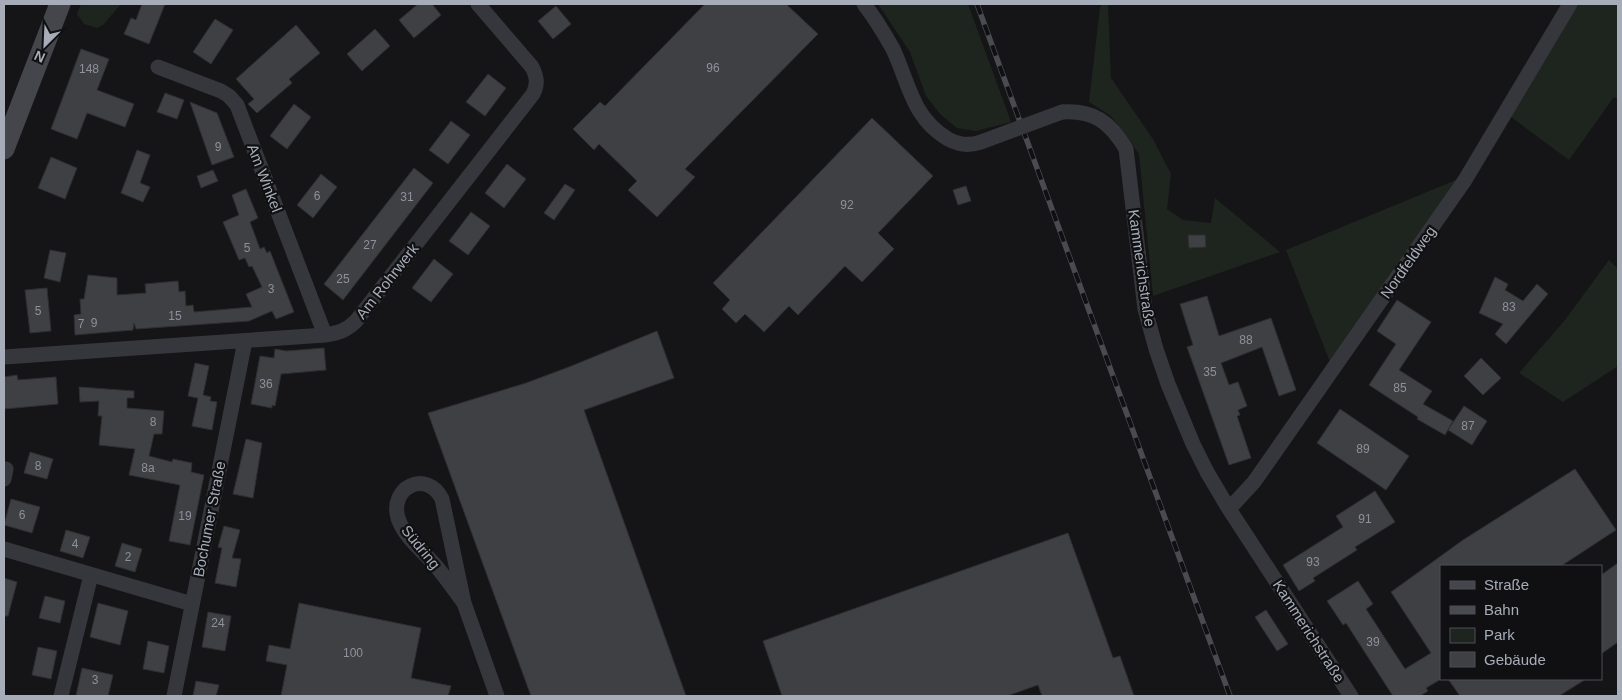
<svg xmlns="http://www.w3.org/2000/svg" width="1622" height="700" font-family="Helvetica,sans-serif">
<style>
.green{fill:#1d251e}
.building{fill:#3f4044;stroke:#2f2f33}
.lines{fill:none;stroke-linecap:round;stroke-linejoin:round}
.street{stroke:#36373c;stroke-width:15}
.secondary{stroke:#44464c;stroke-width:21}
.rail-casing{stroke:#494b51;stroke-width:5.5}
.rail{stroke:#101012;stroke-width:4;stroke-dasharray:11;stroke-linecap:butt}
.street-bridge{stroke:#36373c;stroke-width:15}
.labels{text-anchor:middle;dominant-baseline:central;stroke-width:4.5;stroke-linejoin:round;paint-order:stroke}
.number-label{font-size:12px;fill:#8c919b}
.street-label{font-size:15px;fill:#a6acb8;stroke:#101012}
</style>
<rect width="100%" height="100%" fill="#151517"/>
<path class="green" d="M81 4H121L103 25 97 28 84 24 77 14Z
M878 4H968L1011 122 976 131 957 128 940 114 926 96 910 52Z
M1103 4H1108L1111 78 1153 139 1171 174 1167 209 1183 220 1211 223 1215 198 1280 252 1153 296 1139 154 1111 116 1089 102 1100 7Z
M1578 4H1618V99L1614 97 1569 160 1511 117Z
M1461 178 1330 362 1286 250Z
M1609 260 1618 269V366L1563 402 1519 373 1565 320Z"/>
<path class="building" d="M142 4H165L149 44 124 34 131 18 136 20Z
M418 4H432L441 15 414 38 399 20Z
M705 4H786L818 34 685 169 695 177 657 217 628 190 637 181 599 144 594 150 573 129 600 102 605 106Z
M556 6 571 24 553 39 538 21Z
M215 19 233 30 211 64 193 52Z
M296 25 320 53 289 79 292 83 257 113 248 104 254 99 236 79Z
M375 29 390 46 362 71 347 54Z
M81 49 109 59 97 90 134 104 125 127 87 113 77 139 51 129Z
M488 74 506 88 485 116 466 102Z
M165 93 184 100 177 119 157 112Z
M190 102 217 113 234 157 212 165Z
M294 104 311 117 287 149 270 136Z
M872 118 933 176 878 233 894 249 862 282 845 266 798 315 789 306 764 332 745 314 736 323 722 309 730 300 713 283Z
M451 121 470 135 448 164 429 150Z
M137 150 150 155 140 183 150 187 143 202 121 193Z
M51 157 77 168 65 199 38 188Z
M507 164 526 179 504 208 485 193Z
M414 168 433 183 343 300 324 284Z
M213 170 218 181 201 188 197 176Z
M321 174 337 187 313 218 297 205Z
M565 184 575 190 554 220 544 213Z
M966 186 971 201 958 205 953 190Z
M246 189 258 218 250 222 260 249 264 247 267 253 270 251 294 312 276 319 272 311 249 321 136 329 134 323 133 330 75 335 74 315 81 314 80 299H84L88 275 117 278V295L146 293 145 284 178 281 179 292 185 291 186 306 193 305 194 312 252 307 246 294 262 287 252 266 249 267 245 258 239 260 223 222 239 215 232 195Z
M471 212 490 226 468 255 449 241Z
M1188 235H1205L1206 247 1189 248Z
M50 250 66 253 60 282 44 278Z
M434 259 453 274 431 302 412 288Z
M1495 277 1508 284 1505 290 1523 301 1537 284 1548 294 1506 344 1495 334 1503 324 1479 313Z
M47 288 51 331 30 333 25 290Z
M1207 296 1219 336 1271 318 1296 390 1279 396 1262 347 1221 363 1229 385 1238 382 1247 406 1238 410 1240 415 1237 416 1251 458 1229 465 1187 347 1193 345 1180 304Z
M1397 300 1431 322 1399 370 1432 391 1423 404 1453 421 1445 435 1417 419 1418 417 1369 385 1396 344 1377 331Z
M657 331 674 378 584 410 686 696H531L428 413 526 383 569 367Z
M324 348 326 370 281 374 275 406 272 405V408L251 404 260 356 274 358 275 349 286 351Z
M1481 358 1501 378 1483 395 1464 376Z
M195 363 209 366 203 395 211 397 210 401 217 402 212 430 192 426 198 398 188 396Z
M17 375 18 380 56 377 58 404 4 409V377Z
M79 387 134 391V398H127V408L164 411 162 434H154L149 456 172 462 173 459 192 463 191 472 204 475 190 545 169 541 180 485 129 475 135 449 99 445 102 416H98L99 401 80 402Z
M1464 406 1487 421 1472 445 1448 430Z
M1340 409 1409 456 1386 490 1317 443Z
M246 439 262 443 253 498 233 494Z
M30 452 53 459 47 479 24 473Z
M1575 469 1616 530 1561 566H1441V679L1426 688 1428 691 1420 696H1393L1346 623 1343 625 1327 601 1358 581 1373 604 1366 609 1405 669 1431 653 1391 592 1463 540Z
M1375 491 1395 522 1355 547 1357 550 1313 578 1315 581 1299 591 1283 565 1343 527 1336 516Z
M11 499 40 507 32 533 4 525Z
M224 526 240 530 232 558 241 559 236 587 215 583 222 548 218 547Z
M66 530 90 537 83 558 60 551Z
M1068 533 1113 658 1120 656 1134 696H1042L1038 685 1007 696H782L763 641Z
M122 543 142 549 135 572 115 566Z
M1618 563V642L1601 654V575Z
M4 578 17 582 8 616H4Z
M45 596 65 601 60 623 39 618Z
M98 603 128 611 120 645 90 637Z
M299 603 421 628 411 678 451 686 448 696H281L287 665 266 661 269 645 290 649Z
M1266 610 1288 644 1277 651 1255 617Z
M208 612 231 616 225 651 202 647Z
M148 641 169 646 164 673 143 669Z
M38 647 57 651 51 679 32 675Z
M82 668 113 675 108 696H76Z
M1448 679H1586L1559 696H1460Z
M196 681 219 685 216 696H193Z"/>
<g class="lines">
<path class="street" d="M864 4C875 18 884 33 893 49 909 83 912 118 948 139 959 145 970 146 981 142
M158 67 221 91 229 96 237 105 325 335
M1062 112C1094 110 1110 122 1126 149L1145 309 1156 349 1168 384 1193 444 1207 472 1229 509 1351 696
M4 357 325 335C338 333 346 331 356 321L533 94C538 84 537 77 532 67L478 4
M4 479 6 469
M1229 509 1254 482 1465 180 1570 4
M4 549 192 604
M464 603C455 591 446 578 436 566 423 551 404 537 398 518 389 487 427 469 442 499L464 603 497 696
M61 696 91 575
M174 696 245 341"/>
<path class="secondary" d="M4 149 60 4"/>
<g class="rail-casing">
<path id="rail" d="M977 4 1230 696"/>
</g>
<use href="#rail" class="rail"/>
<path class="street-bridge" d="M981 142 1062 112"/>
</g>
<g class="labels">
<g class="number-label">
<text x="713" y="68">96</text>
<text x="89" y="69">148</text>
<text x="218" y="147">9</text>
<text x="317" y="196">6</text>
<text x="407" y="197">31</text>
<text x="847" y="205">92</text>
<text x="370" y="245">27</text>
<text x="247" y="248">5</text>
<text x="343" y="279">25</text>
<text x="271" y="289">3</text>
<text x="1509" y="307">83</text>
<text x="38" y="311">5</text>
<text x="175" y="316">15</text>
<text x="94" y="323">9</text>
<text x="81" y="324">7</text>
<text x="1246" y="340">88</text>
<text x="1210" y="372">35</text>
<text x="266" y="384">36</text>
<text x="1400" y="388">85</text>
<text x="153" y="422">8</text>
<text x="1468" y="426">87</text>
<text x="1363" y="449">89</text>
<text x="38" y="466">8</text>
<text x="148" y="468">8a</text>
<text x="22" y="515">6</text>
<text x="185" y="516">19</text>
<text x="1365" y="519">91</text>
<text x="75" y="544">4</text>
<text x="128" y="557">2</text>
<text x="1313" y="562">93</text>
<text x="218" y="623">24</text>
<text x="1373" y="642">39</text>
<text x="353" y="653">100</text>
<text x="95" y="680">3</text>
</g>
<g class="street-label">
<text transform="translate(265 178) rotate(69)">Am Winkel</text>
<text transform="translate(1408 262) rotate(-55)">Nordfeldweg</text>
<text transform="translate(1142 268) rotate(82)">Kammerichstraße</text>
<text transform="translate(387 281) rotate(-52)">Am Rohrwerk</text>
<text transform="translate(209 519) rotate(-79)">Bochumer Straße</text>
<text transform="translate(421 547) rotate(51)">Südring</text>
<text transform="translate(1309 631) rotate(57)">Kammerichstraße</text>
</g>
</g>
<rect width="1622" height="700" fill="none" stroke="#a6acb8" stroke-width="10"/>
<rect x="1440" y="565" width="162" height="115" fill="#101012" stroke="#4c4e54"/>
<rect x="1450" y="581" width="25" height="8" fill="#44464c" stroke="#4c4e54"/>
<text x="1484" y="590" font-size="15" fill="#a6acb8">Straße</text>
<rect x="1450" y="606" width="25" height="8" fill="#494b51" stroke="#4c4e54"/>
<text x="1484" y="615" font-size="15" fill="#a6acb8">Bahn</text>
<rect x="1450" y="628" width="25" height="15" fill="#1d251e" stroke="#4c4e54"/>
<text x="1484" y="640" font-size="15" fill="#a6acb8">Park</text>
<rect x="1450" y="652" width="25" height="15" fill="#3f4044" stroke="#4c4e54"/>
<text x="1484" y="665" font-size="15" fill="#a6acb8">Gebäude</text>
<g transform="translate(45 45) rotate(204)" stroke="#101012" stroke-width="4" paint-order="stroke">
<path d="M0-4L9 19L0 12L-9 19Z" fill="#a6acb8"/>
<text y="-8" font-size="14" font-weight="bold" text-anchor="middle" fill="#a6acb8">N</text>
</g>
</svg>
